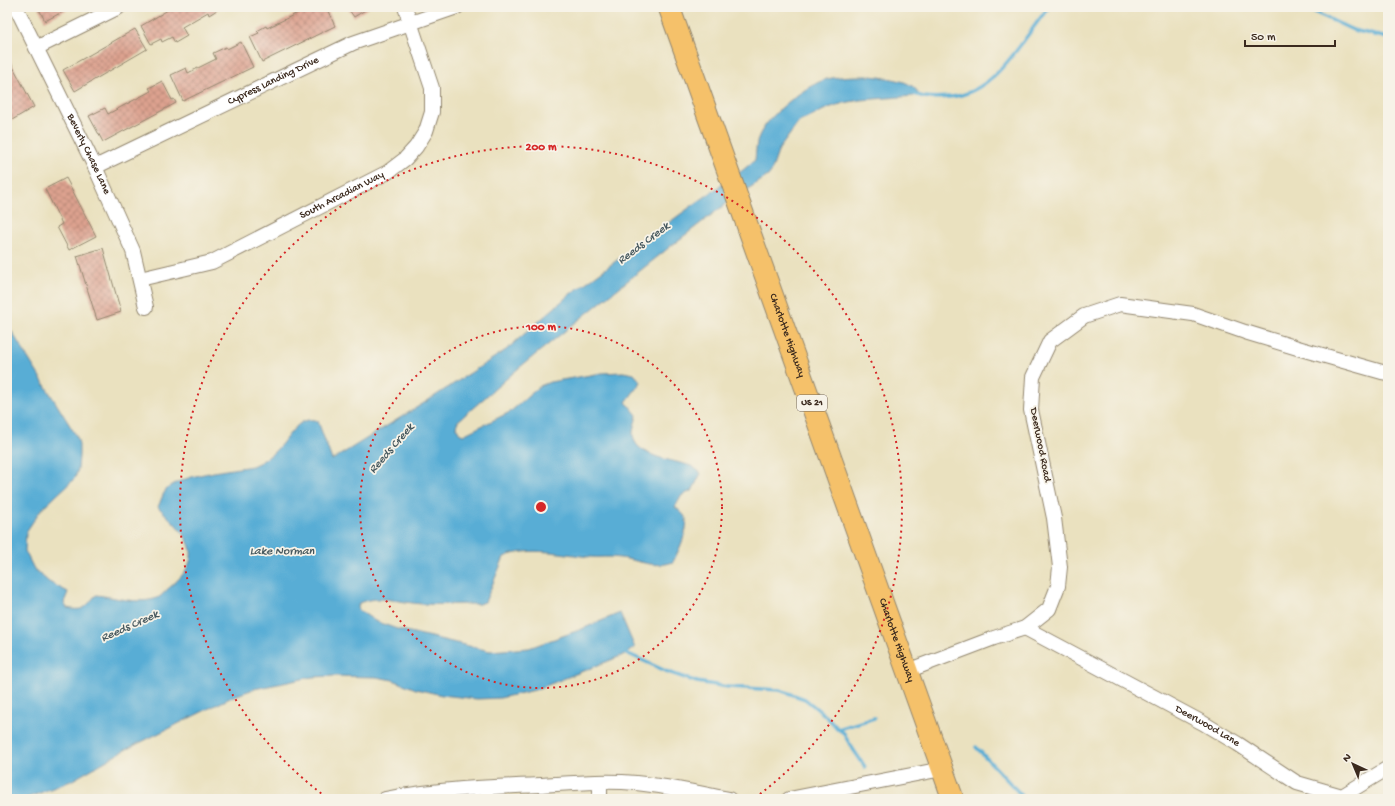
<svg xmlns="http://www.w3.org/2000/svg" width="1395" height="806" font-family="'Gochi Hand',sans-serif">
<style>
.water{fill:#59add5;stroke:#4a6c7a}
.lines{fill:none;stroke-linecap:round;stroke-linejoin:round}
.stream{stroke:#59add5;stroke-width:3.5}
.building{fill:url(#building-cross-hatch)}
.street-casing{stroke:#92866e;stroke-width:16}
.primary-casing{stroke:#92866e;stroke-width:23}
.street{stroke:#fff;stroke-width:14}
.primary{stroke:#f5c16b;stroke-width:21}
.ring{fill:none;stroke:#d62828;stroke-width:2;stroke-dasharray:2 4}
.labels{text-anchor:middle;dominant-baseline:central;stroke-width:3.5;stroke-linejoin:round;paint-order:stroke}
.shield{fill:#f7f3e8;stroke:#73665b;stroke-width:1}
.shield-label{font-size:10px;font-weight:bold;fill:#3b2a1e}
.street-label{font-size:11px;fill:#3b2a1e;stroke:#f7f3e8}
.water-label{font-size:12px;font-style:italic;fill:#46585e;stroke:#f7f3e8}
.centre{fill:#d62828;stroke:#f7f3e8;stroke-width:2}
.ring-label{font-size:12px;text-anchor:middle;font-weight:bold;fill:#d62828;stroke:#f7f3e8;stroke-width:3.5;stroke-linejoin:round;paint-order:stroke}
</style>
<defs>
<pattern id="building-cross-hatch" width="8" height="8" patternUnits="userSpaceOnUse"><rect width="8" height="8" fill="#dda28f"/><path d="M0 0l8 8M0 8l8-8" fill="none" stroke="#b48474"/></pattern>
</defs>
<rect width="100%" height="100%" fill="#f7f3e8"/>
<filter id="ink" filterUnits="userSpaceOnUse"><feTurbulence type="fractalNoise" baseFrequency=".025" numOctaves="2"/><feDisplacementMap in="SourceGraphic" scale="8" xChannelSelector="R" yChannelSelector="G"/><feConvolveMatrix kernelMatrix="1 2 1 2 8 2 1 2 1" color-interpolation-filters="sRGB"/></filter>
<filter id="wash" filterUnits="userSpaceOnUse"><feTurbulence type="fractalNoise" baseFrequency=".012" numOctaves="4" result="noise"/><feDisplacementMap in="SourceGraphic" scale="16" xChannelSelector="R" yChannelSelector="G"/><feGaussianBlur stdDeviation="0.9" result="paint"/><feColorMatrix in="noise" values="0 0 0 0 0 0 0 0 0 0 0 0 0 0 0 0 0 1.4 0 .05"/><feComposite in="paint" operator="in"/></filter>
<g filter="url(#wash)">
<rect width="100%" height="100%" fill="#eae1bf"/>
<path class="water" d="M870 76C884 78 912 79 918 93L914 96 860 100 844 103 828 108 799 122 779 149 771 172 768 176 732 199 671 246 520 367 458 421 456 426 459 433 463 435 510 412 540 386 550 382 602 373 623 372 634 374 641 382 626 402 637 415C636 421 633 427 633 433 632 457 675 460 691 466 695 468 698 471 701 473L692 491 682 495 675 507C679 510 684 514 686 519 689 530 678 552 673 562 654 569 639 560 620 558 610 556 599 558 589 557 564 554 528 546 504 557L485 602 479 604C461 604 442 605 423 604 401 603 380 594 359 603L358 607 359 610 375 621 397 629 490 651 529 648 582 629 620 613 635 648 621 656 535 690 500 698 477 699 442 695 416 689 393 680 376 677 334 676 312 677 254 689 234 696 123 751 71 781 24 799H7V324L77 437 79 444V456L78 469 75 478 40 511 26 532 25 551 34 569 49 582 68 592 64 603 67 608C85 612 85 607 96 595 115 597 139 605 157 598 161 597 165 591 169 588 182 577 198 561 188 542 182 529 168 517 158 507 161 501 162 495 166 490 181 474 230 470 252 466 262 462 271 456 278 448 289 437 299 414 318 421L319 424 332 460 424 403 506 350 569 295 689 208 743 170 755 160C756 152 756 143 759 136 768 115 806 85 827 79 841 76 856 76 870 76Z"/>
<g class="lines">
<path class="stream" d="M1291 7 1314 12 1353 30 1388 38
M912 94C916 94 919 96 924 97 931 98 941 98 949 97 996 94 1022 39 1049 7
M622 651 668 672 697 682 728 687 780 690 805 699 827 717 838 729 844 733C845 739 861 760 865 767
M838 729 874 718
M976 747 1025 799"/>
</g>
<g id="blocks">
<path class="building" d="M38 7H72L45 21Z
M173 7H215L217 10 209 15 208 12 182 27 187 36 175 43 172 37 162 42 161 39 151 44 141 26Z
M310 7H326L335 26 262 62 250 37 259 33 257 31 266 26 267 28Z
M347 7H370L354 17Z
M135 29 147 49 75 91 63 70Z
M241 42 253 67 183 101 171 75 186 68 188 73 216 59 213 53 226 47 227 49Z
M7 55 34 107 12 120 7 111Z
M162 81 172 100 174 99 176 103 103 142 89 116 105 108 108 114 151 91 149 88Z
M66 178 96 236 69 250 57 227 62 224 45 189Z
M103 248 121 312 97 320 77 256Z"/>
</g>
</g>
<g filter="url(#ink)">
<use href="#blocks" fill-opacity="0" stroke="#92866e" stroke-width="1"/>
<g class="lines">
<g class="street-casing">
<g id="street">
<path id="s1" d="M16 7 95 167 133 251 146 307"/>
<path d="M36 48 119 7"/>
<path id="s2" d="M95 167 353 43 457 7"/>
<path id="s3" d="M140 279 212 262 388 172 405 159 416 147 426 131 432 112V88L405 7"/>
<path id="s4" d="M1025 628 1203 723 1238 744 1297 783 1342 796 1388 768"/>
<path d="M907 671 994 638 1025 628 1049 609 1058 586 1060 567 1054 518 1031 410 1033 377 1050 341 1084 316 1120 304 1193 314 1245 332 1301 349 1382 372 1388 373"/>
<path d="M600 782V799"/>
<path d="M385 799C436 789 490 787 542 785 574 783 605 780 636 783 667 786 698 793 729 799"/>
<path d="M789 799 942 769"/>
</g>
</g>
<g class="primary-casing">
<g id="primary">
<path id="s5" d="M669 7 953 799"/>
</g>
</g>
<use href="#street" class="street"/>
<use href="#primary" class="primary"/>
</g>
</g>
<g class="ring">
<circle cx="541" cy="507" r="181"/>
<path d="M326 797A361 361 0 1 1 756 797"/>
</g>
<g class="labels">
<rect class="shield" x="797" y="395" width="30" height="16" rx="3"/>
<g class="shield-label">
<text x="812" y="403">US 21</text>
</g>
<g class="street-label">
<text stroke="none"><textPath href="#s2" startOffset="198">Cypress Landing Drive</textPath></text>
<text stroke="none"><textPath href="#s1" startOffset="164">Beverly Chase Lane</textPath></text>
<text stroke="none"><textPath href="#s3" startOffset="220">South Arcadian Way</textPath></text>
<text stroke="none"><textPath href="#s5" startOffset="349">Charlotte Highway</textPath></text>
<text transform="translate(1040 445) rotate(79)">Deerwood Road</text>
<text stroke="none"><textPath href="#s5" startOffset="673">Charlotte Highway</textPath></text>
<text stroke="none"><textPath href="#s4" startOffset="207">Deerwood Lane</textPath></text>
</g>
<g class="water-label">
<text transform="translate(644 244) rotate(-37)">Reeds Creek</text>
<text transform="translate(392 449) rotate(-49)">Reeds Creek</text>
<text x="282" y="552">Lake Norman</text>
<text transform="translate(130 627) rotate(-24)">Reeds Creek</text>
</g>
</g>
<circle cx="541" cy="507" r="6" class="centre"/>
<g class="ring-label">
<text x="541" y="150">200 m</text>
<text x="541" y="330">100 m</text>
</g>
<rect width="1395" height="806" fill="none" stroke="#f7f3e8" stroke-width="24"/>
<g transform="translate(1353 764) rotate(316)" stroke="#f7f3e8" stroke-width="3" paint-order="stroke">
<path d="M0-3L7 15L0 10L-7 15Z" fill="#3b2a1e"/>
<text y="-6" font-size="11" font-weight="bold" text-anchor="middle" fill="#3b2a1e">N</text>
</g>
<path d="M1245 40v6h90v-6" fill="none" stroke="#3b2a1e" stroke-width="2"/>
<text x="1251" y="40" font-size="12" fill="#3b2a1e" stroke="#f7f3e8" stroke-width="3" paint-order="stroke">50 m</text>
</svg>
